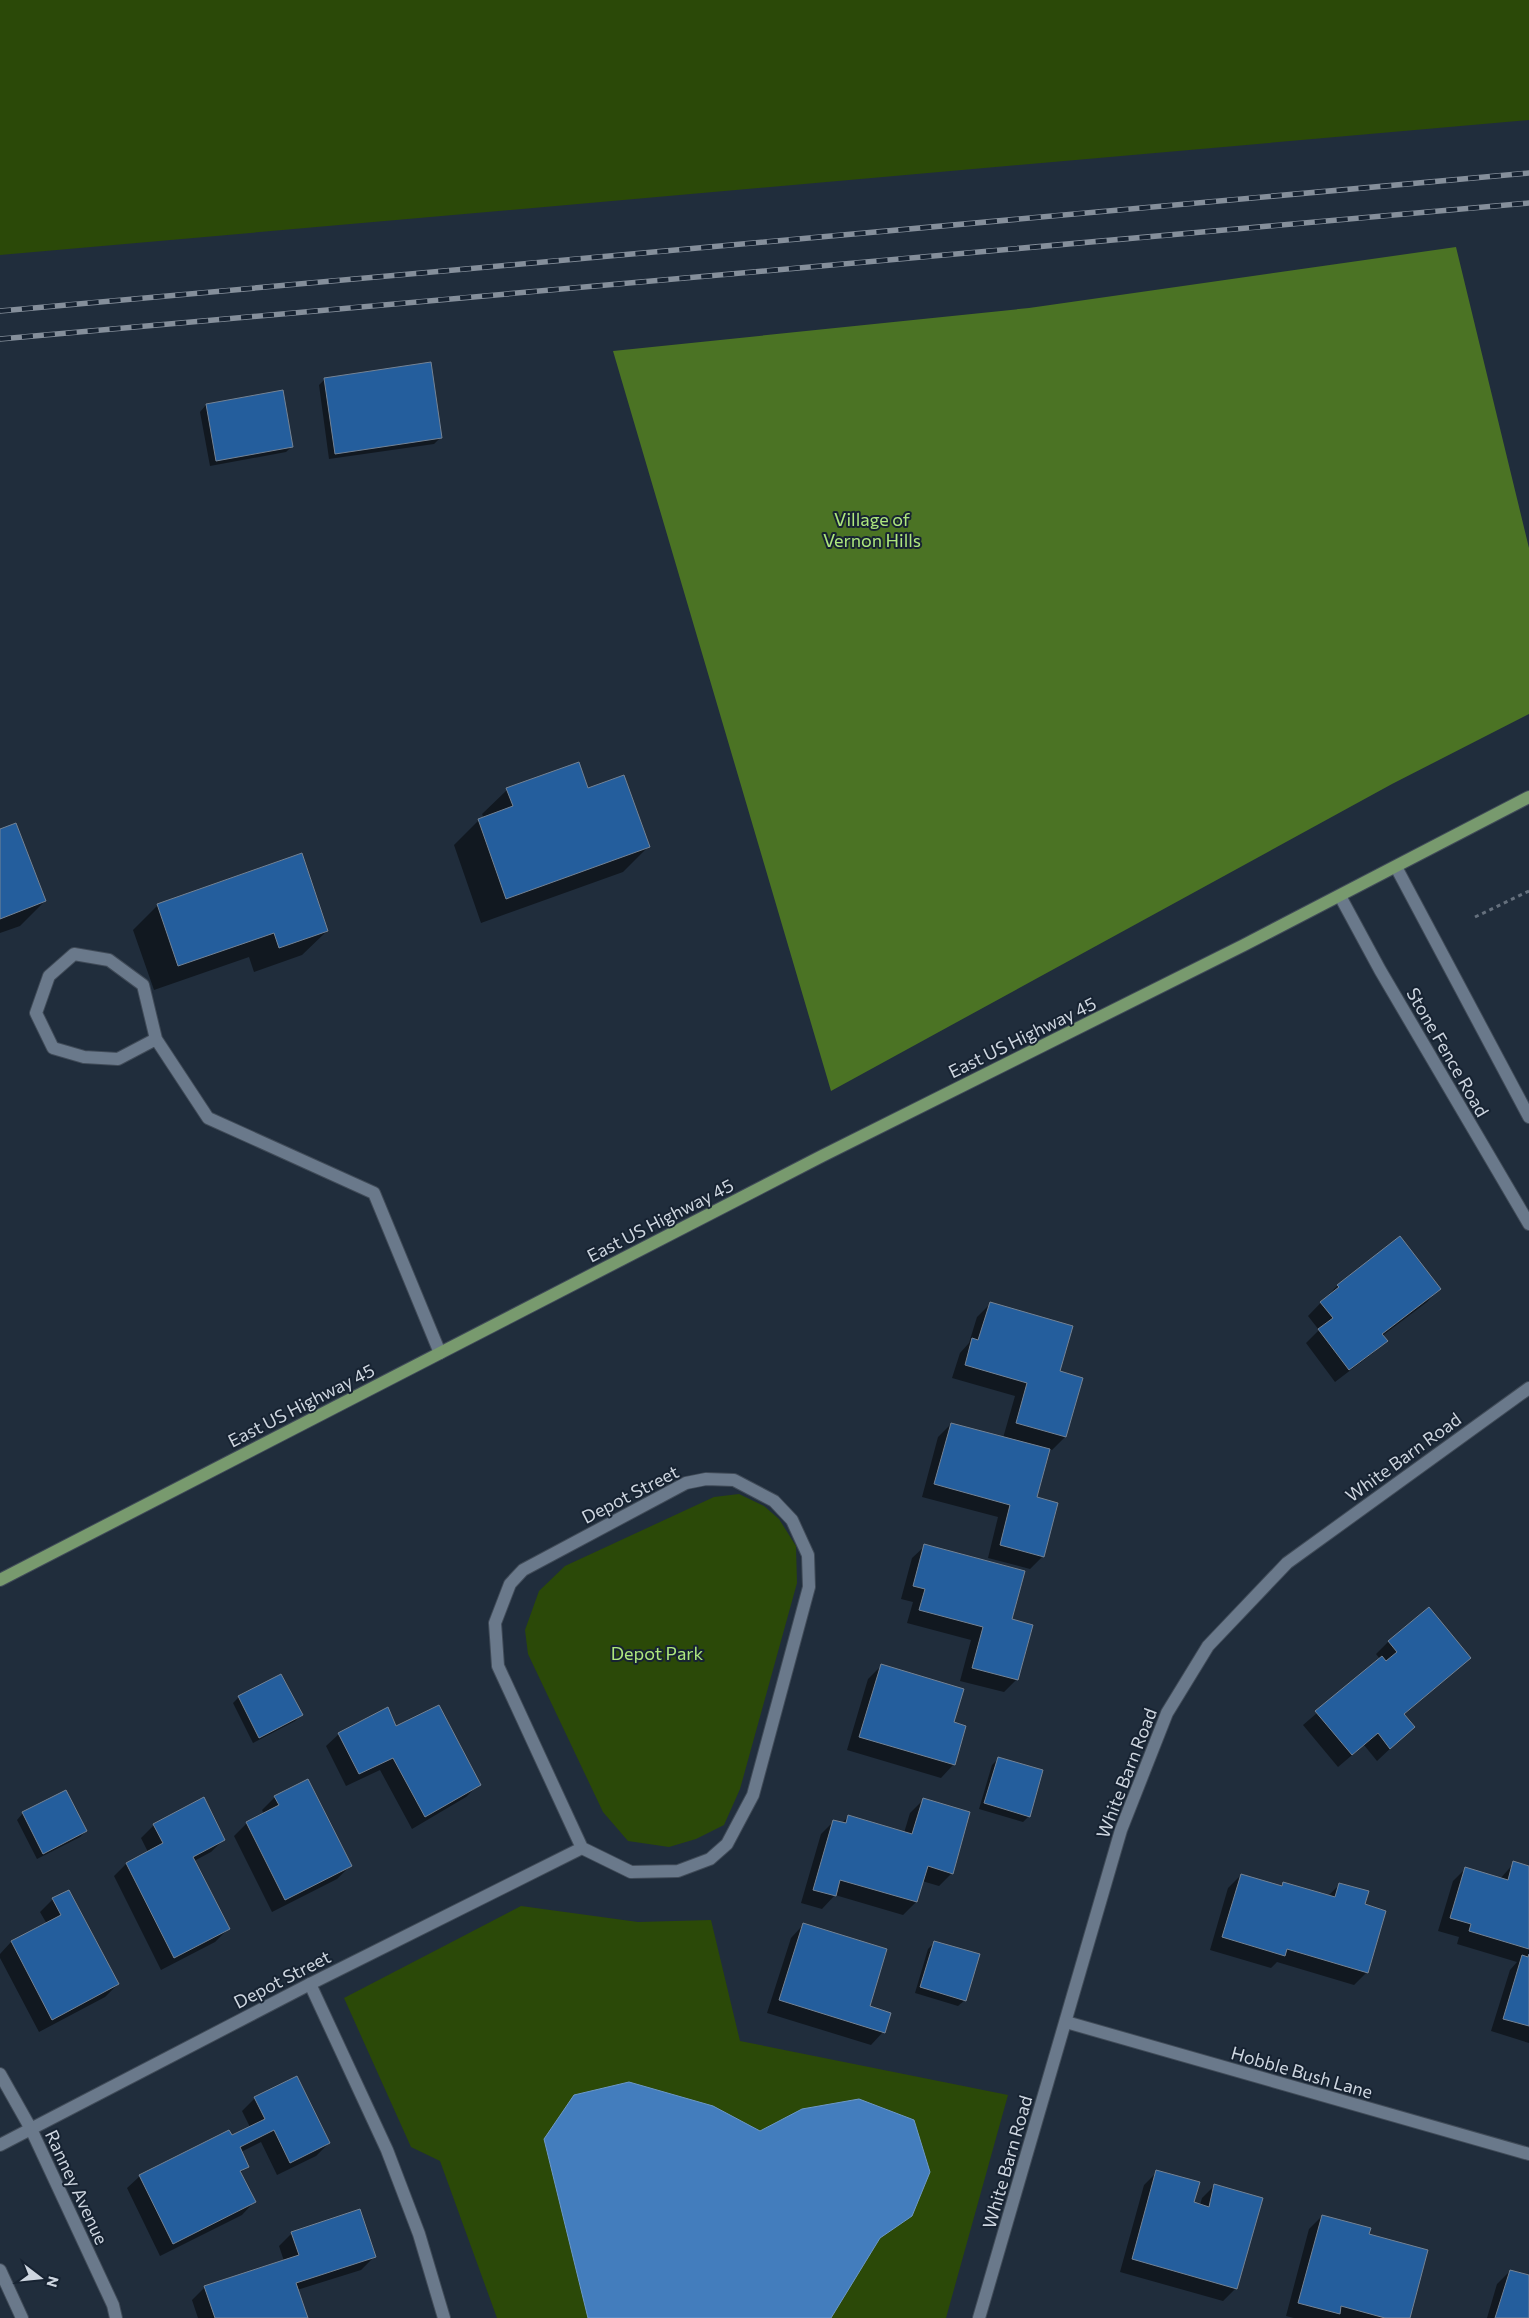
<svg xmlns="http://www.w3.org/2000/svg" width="1529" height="2318" font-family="Commissioner,sans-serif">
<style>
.green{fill:#2b4908}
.forest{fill:#4b7324}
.water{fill:#437dbd;stroke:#6d98c8}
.shadow{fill:#0007}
.building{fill:#245e9d;stroke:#748395}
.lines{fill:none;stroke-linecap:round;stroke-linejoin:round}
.service-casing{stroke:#404b58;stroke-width:14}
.minor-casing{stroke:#404b58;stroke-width:14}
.primary-casing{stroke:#404b58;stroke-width:14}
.path{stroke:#65707d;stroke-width:3;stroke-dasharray:4 4;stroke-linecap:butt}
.service{stroke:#6a798b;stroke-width:12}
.minor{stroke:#6a798b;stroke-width:12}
.primary{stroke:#789a6e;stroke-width:12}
.rail-casing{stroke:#858f9b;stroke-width:5.5}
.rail{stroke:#172332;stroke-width:4;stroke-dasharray:11;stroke-linecap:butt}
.labels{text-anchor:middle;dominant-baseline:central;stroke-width:4;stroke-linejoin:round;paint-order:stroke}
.park-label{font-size:18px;fill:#aee77e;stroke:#172332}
.street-label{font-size:18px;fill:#ced6e0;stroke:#172332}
</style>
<rect width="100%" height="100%" fill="#202d3c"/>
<path class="green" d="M0 0H1529V120L0 255Z
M739 1494 764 1506 779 1519 796 1546 797 1583 740 1789 724 1825 696 1839 669 1847 628 1841 603 1812 528 1654 525 1630 539 1591 565 1566 714 1497Z
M521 1906 638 1922 711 1920 740 2041 1008 2095 946 2318H497L440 2161 411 2147 344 1998Z"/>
<path class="forest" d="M1456 247 1529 548V714L1392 784 831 1091 613 351 1029 308Z"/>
<path class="water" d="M629 2082 713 2106 760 2131 802 2109 859 2099 914 2120 930 2172 912 2216 880 2238 831 2318H588L544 2139 574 2095Z"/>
<path class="shadow" d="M325 379 440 438 434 444 329 459 319 385Z
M282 392 292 446 286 452 210 466 200 412 206 405Z
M587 789 648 847 623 872 481 923 454 845 479 820 484 818 482 814 507 790Z
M0 830 45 901 20 926 0 933Z
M158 905 327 931 302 955 254 972 249 957 154 990 133 930Z
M1338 1285 1439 1289 1427 1302 1382 1336 1386 1341 1373 1353 1335 1382 1306 1343 1319 1330 1308 1316Z
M990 1304 1059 1372 1065 1437 1052 1450 1049 1449 1036 1497 1043 1556 1030 1569 988 1558 998 1517 922 1497 938 1437 951 1424 1003 1438 1015 1396 952 1378 960 1353 969 1343 977 1317Z
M925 1546 1010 1619 1017 1679 1004 1692 960 1681 971 1640 907 1623 913 1602 901 1599 912 1558Z
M1389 1641 1470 1658 1403 1715 1413 1727 1377 1761 1364 1745 1338 1767 1303 1725 1380 1659 1376 1654Z
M881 1666 952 1723 964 1727 953 1765 941 1778 847 1750 868 1679Z
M239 1697 301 1715 295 1721 253 1743 233 1703Z
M396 1728 479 1784 466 1797 412 1829 380 1770 346 1786 326 1746 339 1734Z
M998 1759 1029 1816 1023 1822 979 1809 992 1765Z
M275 1797 350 1866 337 1879 272 1912 234 1836 247 1823 264 1814 262 1810Z
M923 1800 952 1873 939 1886 922 1881 916 1902 903 1915 835 1895 822 1909 801 1903 821 1834 834 1821 841 1824 848 1817 904 1833 910 1813Z
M23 1813 86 1831 80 1837 37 1859 17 1820Z
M154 1825 224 1839 211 1852 194 1861 228 1929 215 1942 161 1970 114 1876 126 1864 148 1852 141 1838Z
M1514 1863 1529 1867V2043L1491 2031 1510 1970 1517 1962 1457 1944 1459 1937 1438 1931 1453 1881 1466 1868 1500 1879Z
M1241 1875 1279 1887 1283 1883 1328 1896 1340 1884 1364 1905 1367 1972 1354 1985 1277 1962 1271 1968 1210 1950 1228 1888Z
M53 1899 118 1984 105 1997 39 2032 0 1958V1954L11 1942 47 1924 40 1912Z
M803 1925 868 2007 883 2032 871 2045 767 2013 791 1938Z
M934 1943 965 2000 958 2006 915 1993 928 1949Z
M255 2098 329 2143 316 2156 277 2175 261 2142 241 2152 247 2166 240 2173 254 2202 242 2215 160 2256 127 2188 140 2176 250 2127 242 2111Z
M1157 2172 1192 2203 1200 2205 1202 2198 1215 2185 1236 2288 1223 2301 1120 2272 1144 2185Z
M1322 2216 1367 2234 1409 2318H1294L1286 2316 1309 2229Z
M292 2233 374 2257 361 2270 297 2290 307 2318H198L192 2300 205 2287 284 2261 279 2246Z
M1510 2271 1529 2277V2318H1487L1497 2284Z"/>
<path class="building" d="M431 362 442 438 335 454 324 378Z
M283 390 293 447 216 461 206 404Z
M579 762 588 788 624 775 650 847 506 899 478 819 513 806 506 788Z
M16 823 46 901 0 919V829Z
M302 853 328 931 279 948 274 933 178 966 157 904Z
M1400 1236 1441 1289 1382 1334 1388 1341 1349 1370 1318 1329 1333 1318 1320 1302 1339 1287 1337 1285Z
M990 1302 1073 1326 1060 1371 1083 1378 1066 1437 1016 1423 1027 1383 965 1365 972 1338 978 1340Z
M951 1423 1050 1449 1037 1497 1058 1503 1044 1557 1000 1545 1010 1505 934 1484Z
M924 1544 1025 1571 1012 1619 1033 1625 1018 1680 972 1668 983 1627 919 1610 925 1589 913 1586Z
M1429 1607 1471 1658 1404 1714 1415 1727 1390 1749 1378 1733 1352 1755 1315 1711 1382 1656 1386 1661 1397 1652 1388 1641Z
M881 1664 964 1689 954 1722 966 1726 955 1765 859 1737Z
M281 1674 303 1715 259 1738 238 1696Z
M439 1705 481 1785 425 1817 393 1758 359 1774 338 1733 388 1707 396 1726Z
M998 1757 1043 1770 1030 1817 984 1803Z
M308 1779 352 1866 285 1900 246 1822 279 1805 274 1796Z
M66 1790 87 1831 43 1854 22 1812Z
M204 1797 225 1840 193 1857 230 1929 174 1958 126 1863 163 1843 153 1824Z
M923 1798 970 1812 953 1874 928 1866 917 1902 840 1880 836 1896 813 1890 833 1820 846 1823 848 1815 912 1834Z
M1513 1861 1529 1866V1949L1469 1931 1471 1924 1450 1918 1465 1867 1508 1880Z
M1241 1874 1282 1886 1283 1882 1335 1897 1339 1883 1369 1891 1365 1904 1386 1911 1368 1973 1287 1949 1285 1956 1222 1937Z
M69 1890 119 1984 52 2020 11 1941 61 1915 52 1898Z
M803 1923 887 1949 870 2006 891 2013 885 2033 779 2000Z
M934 1941 980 1954 966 2001 920 1987Z
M1529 1954V2026L1503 2019 1522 1955 1528 1957Z
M297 2076 330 2143 290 2163 274 2130 240 2147 249 2167 240 2171 256 2202 173 2244 139 2175 229 2130 232 2135 265 2119 254 2097Z
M1156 2170 1200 2182 1194 2202 1209 2207 1214 2184 1263 2198 1237 2289 1132 2259Z
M360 2209 376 2257 296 2283 308 2318H215L204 2286 299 2255 291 2232Z
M1322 2215 1371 2228 1369 2234 1428 2250 1410 2318H1385L1341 2306 1340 2314 1298 2303Z
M1510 2270 1529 2275V2318H1495Z"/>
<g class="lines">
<g class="service-casing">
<path id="service" d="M156 1039 118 1059 84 1057 53 1048 36 1013 49 976 74 954 109 960 143 985 156 1039 208 1118 374 1193 440 1353
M310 1984 387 2150 419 2234 444 2318"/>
</g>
<g class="minor-casing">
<path id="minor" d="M1396 867 1529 1117
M1340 896 1380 970 1529 1224
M706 1479 734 1480 774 1501 792 1520 808 1555 809 1587 753 1795 727 1844 710 1859 678 1871 631 1872 582 1848 498 1666 495 1623 510 1584 523 1570 686 1483Z
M1066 2022 1529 2154
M0 2074 31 2129 113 2305 116 2318
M0 2145 310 1984 582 1848
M0 2270 22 2318
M979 2318 1121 1830 1167 1713 1208 1646 1287 1563 1529 1388"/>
</g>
<g class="primary-casing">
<path id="primary" d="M0 1580 822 1156 1244 945 1529 797"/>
</g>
<path class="path" d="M1475 917 1529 891"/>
<use href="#service" class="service"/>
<use href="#minor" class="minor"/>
<use href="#primary" class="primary"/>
<g class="rail-casing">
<path id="rail" d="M0 311 1529 173
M0 339 1529 203"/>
</g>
<use href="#rail" class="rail"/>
</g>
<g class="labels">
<g class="park-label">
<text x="872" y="519">Village of<tspan x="872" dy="21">Vernon Hills</tspan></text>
<text x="657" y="1653">Depot Park</text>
</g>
<g class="street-label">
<text transform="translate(1022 1037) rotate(-26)">East US Highway 45</text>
<text transform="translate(1448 1052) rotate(60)">Stone Fence Road</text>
<text transform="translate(660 1220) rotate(-27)">East US Highway 45</text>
<text transform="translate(301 1405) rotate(-27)">East US Highway 45</text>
<text transform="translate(1403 1457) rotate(-36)">White Barn Road</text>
<text transform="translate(630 1494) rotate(-27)">Depot Street</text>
<text transform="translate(1126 1773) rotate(-69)">White Barn Road</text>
<text transform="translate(282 1979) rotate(-27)">Depot Street</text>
<text transform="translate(1302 2072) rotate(16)">Hobble Bush Lane</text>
<text transform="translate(1007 2162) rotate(-74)">White Barn Road</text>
<text transform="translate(77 2187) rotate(65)">Ranney Avenue</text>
</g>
</g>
<g transform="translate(40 2278) rotate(106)" stroke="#172332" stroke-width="4" paint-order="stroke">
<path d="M0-4L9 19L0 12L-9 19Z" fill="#ced6e0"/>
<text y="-8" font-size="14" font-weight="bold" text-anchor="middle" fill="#ced6e0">N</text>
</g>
</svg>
